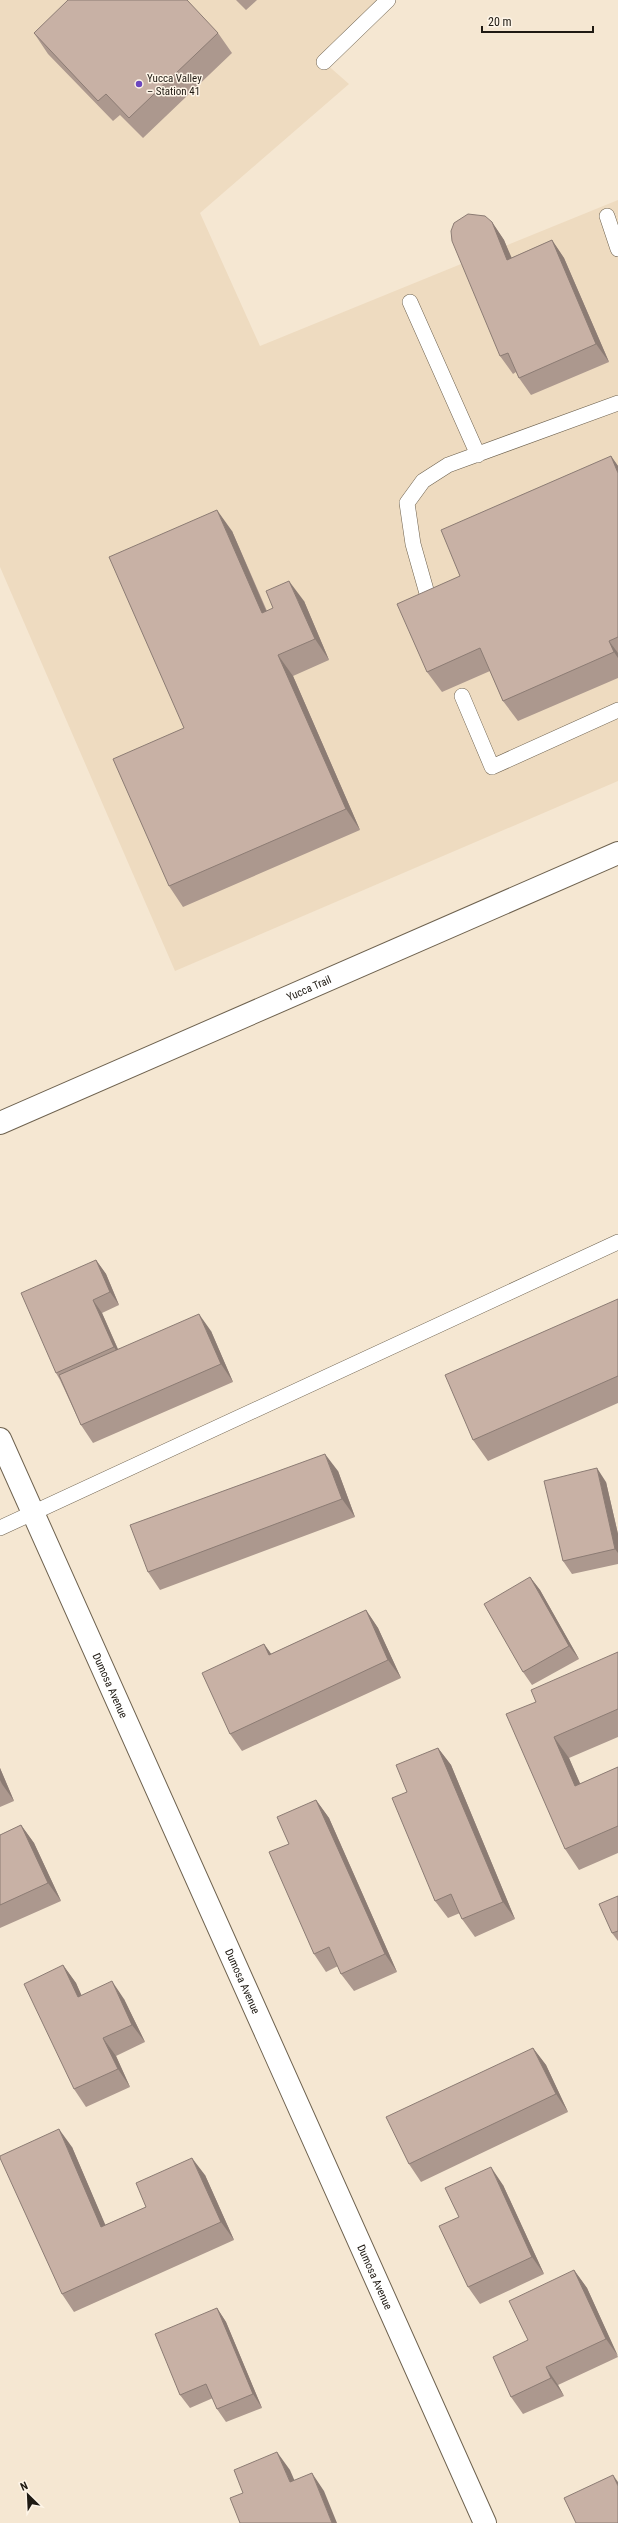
<svg xmlns="http://www.w3.org/2000/svg" width="618" height="2523" font-family="'Roboto Condensed',sans-serif">
<style>
.built{fill:#eedbc0}
.lines{fill:none;stroke-linecap:round;stroke-linejoin:round}
.service-casing{stroke:#6e624f;stroke-width:16}
.minor-casing{stroke:#6e624f;stroke-width:24}
.tertiary-casing{stroke:#6e624f;stroke-width:24}
.service{stroke:#fff;stroke-width:15}
.minor{stroke:#fff;stroke-width:22}
.tertiary{stroke:#fff;stroke-width:22}
.wall{fill:#ac988e}
.shaded-wall{fill:#8c7c74}
.building{fill:#c8b1a5;stroke:#8c7c74}
.poi-dot{fill:#6b46be;stroke:#fef5e8;stroke-width:1.5}
.labels{text-anchor:middle;dominant-baseline:central;stroke-width:3;stroke-linejoin:round;paint-order:stroke}
.poi-label{font-size:11px;fill:#1f1a13;stroke:#fef5e8;text-anchor:start}
.street-label{font-size:11px;fill:#1f1a13;stroke:#fef5e8}
</style>
<rect width="100%" height="100%" fill="#f5e7d2"/>
<path class="built" d="M0 0H383L324 62 349 84 200 213 260 346 618 200V781L175 971 0 567Z"/>
<g class="lines">
<g class="service-casing">
<path id="service" d="M324 62 388 0
M607 216 618 249
M410 302 478 455
M430 604 413 544 407 503 423 481 448 465 618 403
M462 696 492 767 618 710
M0 1528 618 1242"/>
</g>
<g class="minor-casing">
<g id="minor">
<path id="s1" d="M0 1439 485 2523"/>
</g>
</g>
<g class="tertiary-casing">
<g id="tertiary">
<path id="s2" d="M0 1123 618 853"/>
</g>
</g>
<use href="#service" class="service"/>
<use href="#minor" class="minor"/>
<use href="#tertiary" class="tertiary"/>
</g>
<path class="wall" d="M236 0H257L246 10Z
M34 33H218L232 53 143 138 120 115 113 121 48 54Z
M492 222 504 240 511 258 552 240 564 258 609 362 531 395 519 378 516 372 513 374 500 356Z
M611 456 618 466V678L518 721 503 701 490 671 442 692 427 672 460 576Z
M232 531 267 611 304 601 329 660 293 676 360 830 183 907 169 886 184 728Z
M96 1260 106 1274 119 1305 102 1313 118 1349 211 1331 233 1382 93 1443 81 1425 60 1380 56 1373Z
M618 1299V1403L488 1461 473 1440Z
M338 1471 355 1517 160 1590 148 1572Z
M606 1482 618 1534V1564L572 1574 563 1561Z
M530 1577 540 1590 579 1659 532 1685 523 1672Z
M366 1610 378 1628 401 1678 242 1751 230 1734 264 1644 271 1654Z
M618 1652V1737L569 1758 580 1784 618 1767V1853L579 1870 565 1849 536 1702Z
M438 1748 451 1765 515 1919 475 1937 462 1919 460 1913 448 1918 435 1901 407 1792Z
M0 1768 14 1801 0 1807Z
M316 1800 329 1818 397 1972 354 1991 341 1974 338 1966 326 1972 314 1954 289 1844Z
M21 1825 34 1843 61 1901 0 1928V1835Z
M618 1896V1941L612 1933Z
M63 1965 76 1983 81 1995 124 1999 145 2042 116 2056 130 2087 86 2107 74 2089Z
M533 2048 546 2065 568 2112 421 2182 409 2164Z
M72 2147 105 2225 146 2207 205 2175 234 2240 74 2312 62 2294Z
M503 2185 544 2274 480 2304 468 2287 459 2217Z
M574 2270 587 2288 618 2357 558 2385 564 2396 523 2414 511 2397 528 2340Z
M217 2308 226 2322 262 2408 226 2422 217 2409 213 2398 190 2408 180 2395Z"/>
<path class="shaded-wall" d="M492 222 504 240 520 277 507 260Z
M552 240 564 258 609 362 596 344Z
M611 456 618 466V473Z
M217 510 232 531 276 634 262 613Z
M289 581 304 601 329 660 315 639Z
M609 641 618 653V658L614 652Z
M278 655 293 676 360 830 346 809Z
M96 1260 106 1274 119 1305 110 1292Z
M93 1300 102 1313 123 1361 114 1347Z
M199 1314 211 1331 233 1382 221 1364Z
M325 1454 338 1471 355 1517 342 1499Z
M597 1468 606 1482 618 1534V1553L615 1549Z
M530 1577 540 1590 579 1659 569 1646Z
M366 1610 378 1628 401 1678 388 1660Z
M264 1644 277 1662 269 1655Z
M554 1737 569 1758 590 1806 575 1786Z
M438 1748 451 1765 515 1919 503 1902Z
M0 1768 14 1801 2 1784 0 1780Z
M316 1800 329 1818 397 1972 385 1954Z
M21 1825 34 1843 61 1901 48 1883Z
M63 1965 76 1983 90 2014 78 1997Z
M112 1981 124 1999 145 2042 132 2025Z
M103 2038 116 2056 130 2087 118 2069Z
M533 2048 546 2065 568 2112 556 2094Z
M59 2129 72 2147 114 2245 101 2227Z
M192 2158 205 2175 234 2240 221 2222Z
M491 2167 503 2185 544 2274 532 2257Z
M574 2270 587 2288 618 2356 606 2339Z
M217 2308 226 2322 262 2408 253 2394Z
M546 2367 558 2385 564 2396 551 2378Z
M277 2452 290 2470 303 2500 290 2482Z
M312 2473 324 2491 337 2523H332Z
M613 2475 618 2482V2486Z"/>
<path class="building" d="M68 0H187L218 33 129 118 106 94 98 101 34 33Z
M468 214 485 216 492 222 507 260 552 240 596 344 519 378 508 353 500 356 452 241 451 231 454 223Z
M611 456 618 473V637L609 641 614 652 503 701 480 648 427 672 397 604 460 576 441 530Z
M217 510 262 613 273 608 266 591 289 581 315 639 278 655 346 809 169 886 113 759 184 728 109 557Z
M96 1260 110 1292 93 1300 114 1347 56 1373 21 1293Z
M618 1299V1376L473 1440 445 1375Z
M199 1314 221 1364 81 1425 59 1375Z
M325 1454 342 1499 148 1572 130 1525Z
M597 1468 615 1549 563 1561 544 1481Z
M530 1577 569 1646 523 1672 484 1604Z
M366 1610 388 1660 230 1734 202 1673 264 1644 269 1655Z
M618 1652V1709L554 1737 575 1786 618 1767V1826L565 1849 506 1714 536 1702 531 1690Z
M438 1748 503 1902 462 1919 451 1894 435 1901 392 1798 407 1792 396 1765Z
M316 1800 385 1954 341 1974 329 1947 314 1954 269 1852 289 1844 277 1817Z
M21 1825 48 1883 0 1905V1835Z
M618 1896V1931L612 1933 599 1904Z
M63 1965 78 1997 112 1981 132 2025 103 2038 118 2069 74 2089 24 1984Z
M533 2048 556 2094 409 2164 386 2117Z
M59 2129 101 2227 146 2207 136 2183 192 2158 221 2222 62 2294 0 2158V2156Z
M491 2167 532 2257 468 2287 439 2226 459 2217 445 2188Z
M574 2270 606 2339 546 2367 551 2378 511 2397 493 2357 528 2340 509 2301Z
M217 2308 253 2394 217 2409 206 2384 180 2395 155 2334Z
M277 2452 290 2482 312 2473 332 2523H240L230 2498 243 2493 234 2470Z
M613 2475 618 2486V2523H576L564 2498Z"/>
<circle class="poi-dot" cx="139" cy="84" r="4"/>
<g class="labels">
<g class="poi-label">
<text x="147" y="78">Yucca Valley<tspan x="147" dy="13">– Station 41</tspan></text>
</g>
<g class="street-label">
<text stroke="none"><textPath href="#s2" startOffset="337">Yucca Trail</textPath></text>
<text stroke="none"><textPath href="#s1" startOffset="270">Dumosa Avenue</textPath></text>
<text stroke="none"><textPath href="#s1" startOffset="594">Dumosa Avenue</textPath></text>
<text stroke="none"><textPath href="#s1" startOffset="918">Dumosa Avenue</textPath></text>
</g>
</g>
<g transform="translate(28 2495) rotate(336)" stroke="#fef5e8" stroke-width="3" paint-order="stroke">
<path d="M0-3L7 15L0 10L-7 15Z" fill="#1f1a13"/>
<text y="-6" font-size="11" font-weight="bold" text-anchor="middle" fill="#1f1a13">N</text>
</g>
<path d="M482 26v6h111v-6" fill="none" stroke="#1f1a13" stroke-width="2"/>
<text x="488" y="26" font-size="12" fill="#1f1a13" stroke="#fef5e8" stroke-width="3" paint-order="stroke">20 m</text>
</svg>
